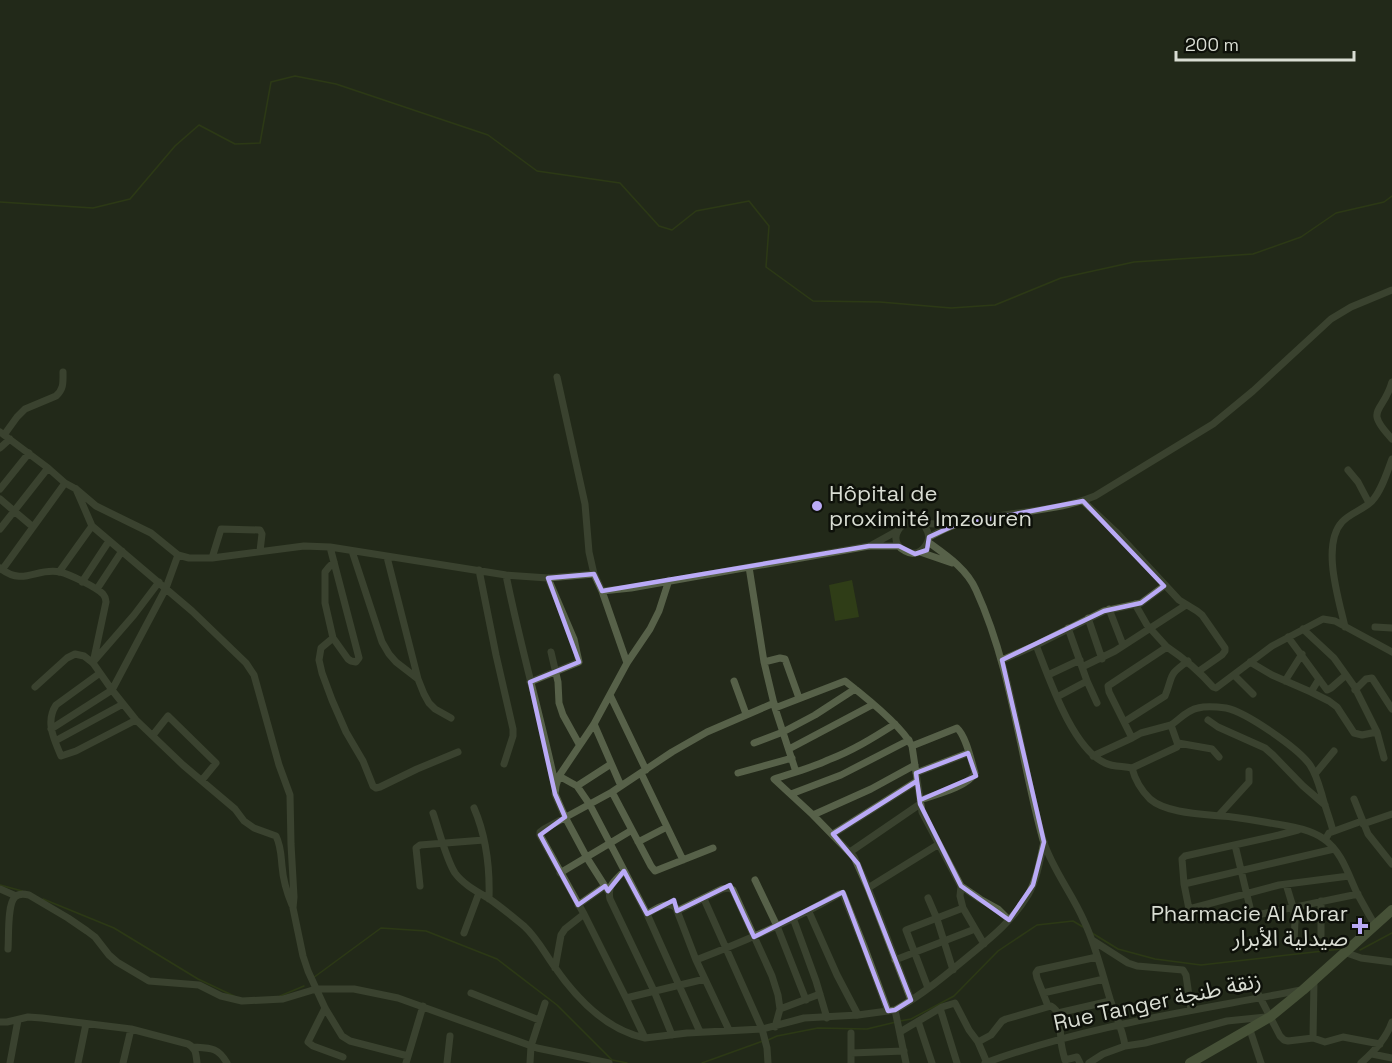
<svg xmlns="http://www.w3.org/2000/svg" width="1392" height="1063" font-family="'Space Grotesk','Noto Sans Arabic',sans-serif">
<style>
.green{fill:#2f3d17}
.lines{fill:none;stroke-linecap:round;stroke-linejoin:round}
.stream{stroke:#384c11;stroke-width:1.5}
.street{stroke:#576149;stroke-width:7}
.secondary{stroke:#72825c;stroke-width:10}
.marked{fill:none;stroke:#baaaf6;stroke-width:4.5;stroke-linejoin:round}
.poi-dot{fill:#baaaf6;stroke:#0e110a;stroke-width:2}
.labels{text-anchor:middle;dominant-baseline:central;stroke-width:5;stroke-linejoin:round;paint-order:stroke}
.poi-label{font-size:22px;fill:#d9ddd3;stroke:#0e110a;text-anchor:start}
.street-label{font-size:22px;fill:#d9ddd3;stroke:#0e110a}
</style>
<rect width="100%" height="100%" fill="#23291a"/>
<path class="green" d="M852 580 859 617 835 621 829 585Z"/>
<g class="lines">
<path class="stream" d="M0 202 93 208 130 199 175 146 199 125 235 144 260 143 271 82 295 76 336 84 488 135 537 171 620 183 659 226 672 230 696 211 749 201 769 226 766 267 813 301 880 302 951 308 995 305 1061 278 1134 262 1253 254 1301 237 1336 213 1384 202 1392 196
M0 885 22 891
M43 899 114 928 198 979 234 996
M1092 933 1118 949 1155 959 1201 965 1341 949
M1360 950 1392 933
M313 978 381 928 426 931 497 959 557 1005 612 1060 627 1063
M280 996 304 986
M900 1021 911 1019 954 996 998 951 1037 925 1073 921 1083 927
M768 1040 777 1036 818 1028 867 1029 896 1022
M702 1063 763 1041"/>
<path class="street" d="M557 377 585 504 589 552 594 574 602 591 627 663
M1392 382C1383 414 1363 408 1392 439
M0 432 48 468 65 483 76 489 96 506 151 533 178 555 189 558H212L304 546 330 547 506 575 548 578 594 574
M4 435 17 417 25 409 56 396C64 389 63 382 63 372
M0 448 10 439
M1348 470 1358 482 1369 503
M0 489 29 453
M76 489 92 526 192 611 246 663 254 675 279 765 290 795 291 844 294 897 293 908 303 956 308 971 325 1008 342 1036 350 1041 408 1056
M0 499 33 527
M1083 501 1116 532 1179 600 1197 611 1202 615 1225 648V651L1222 655 1199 671
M921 523 950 525
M0 529 48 468
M929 537C922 500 877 536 905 551 917 558 927 548 929 537 937 533 946 528 955 525 1000 511 1051 514 1095 496L1213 424 1253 391 1331 319 1351 307 1392 290
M928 542C946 555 967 569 976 590 1012 669 1020 757 1043 840 1052 869 1072 893 1084 921 1096 946 1102 973 1110 999 1115 1014 1123 1030 1125 1046L1103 1054 1089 1063
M870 546 897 531
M330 547 359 658 356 662 351 661 348 659 333 638 325 603V572L329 567 334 562
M352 551 382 642 389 654 396 662 418 679 424 694 429 703 435 709 451 718
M920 552 952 563
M387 557 418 679
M212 558 221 529 260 530 262 534 260 551
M749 567 764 662 775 708 796 772
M0 568C24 587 36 567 60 572 69 574 96 587 103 594 106 598 105 597 106 602L93 663
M2 570 65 483
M479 570 496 655 513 729V736L504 764
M59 572 92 526
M506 575C520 645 540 713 555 783
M82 582 109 541
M1164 586 1141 603 1104 611 1036 645C1049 678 1072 748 1105 763 1113 767 1123 766 1132 768 1135 780 1141 790 1150 799 1166 813 1201 814 1221 816 1240 817 1257 821 1276 824 1293 827 1309 829 1324 839 1342 852 1348 874 1357 893 1363 904 1369 915 1375 925
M97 589 122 551
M602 591 631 588 869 546H899
M1135 604 1147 625 1167 647
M1109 609 1123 645
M1088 618 1102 659
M1345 627C1339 600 1321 545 1342 522 1350 513 1363 510 1372 501 1382 490 1387 472 1392 459
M1375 627 1392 628
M1303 629 1334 658 1354 686 1377 732 1384 758
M1288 637 1327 690 1331 688 1346 675
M333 638 321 648 319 660 322 673 332 700 346 732 363 761 373 786 376 788 380 787 417 769 458 752
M551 652 558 682 559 703 563 715 579 744
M1002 660 1036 645
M94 661 134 615 159 582
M764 662 780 658 785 659 799 698
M1250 662 1272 675 1311 692 1319 679
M1082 667 1115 651 1186 605
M100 673 56 705C45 722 54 739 61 756L76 751 136 720
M1048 675 1080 660
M1234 675 1253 694
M734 681 746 714
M1087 681 1097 703
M1285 681 1302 654
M530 682 579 662 574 639 548 578
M35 687 67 658 75 654 84 656 93 663 112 690 136 720 183 765 235 809 244 821 254 828 276 836C281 846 281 856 282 866 283 879 287 893 292 905
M1355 690 1366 679 1372 678 1392 709
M1311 692 1329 701 1337 707 1354 733 1362 735 1377 732
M610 695 646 770
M1057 697 1087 681 1068 628
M774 703 707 732 672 752 612 792 544 829 540 832V835L584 914 626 998 645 1038 687 1033 762 1029 804 1018 858 1015 895 1010
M775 708 845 681C863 695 902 726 912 746L922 812 961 886 980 899 998 909 1009 920
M1208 720 1218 727 1265 748 1273 755 1303 786 1325 805
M1124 722 1165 696C1174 674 1167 676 1188 661
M594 724 621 786
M895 724C873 738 852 751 828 760 811 768 792 773 774 779L813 815 854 857 868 888 911 1000
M1171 725C1180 719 1187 710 1198 708 1206 706 1218 707 1226 708 1246 712 1298 748 1310 765 1316 774 1319 785 1322 795 1325 807 1330 819 1333 831
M51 729 112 690 166 588 178 555
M153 735 168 716 216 763 202 780
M1132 738 1141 733 1171 725 1178 745 1177 747 1132 768
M55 741 123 704
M754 743 783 732 815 715 855 689
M1178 743 1212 749 1219 757
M912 746 957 728C966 736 971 760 975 773 968 787 934 795 920 800
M789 749 872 705
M1093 756 1132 738 1109 692 1108 686 1167 647C1185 659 1199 671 1213 687L1216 688 1272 646 1323 619 1335 621 1392 652
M641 773 683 860
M738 773 792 758
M916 773 968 753
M1315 774 1334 751
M559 776 577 786 590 805 647 914 700 1032
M577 786 611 764
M612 792 651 866 655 871 713 848
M791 794 841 775 909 740
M1354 799 1368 834 1392 864
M474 808C486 836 490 868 489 899
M433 813C439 830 446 859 455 873 463 884 476 891 488 898 500 906 513 917 524 926 537 938 544 952 554 966 576 998 606 1030 645 1038
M813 815 871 789 915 765
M1219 815 1249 782V771
M1363 824 1392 814
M1298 830 1279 835 1185 856 1182 859 1184 884 1334 849
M833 834 917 781
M1325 840 1329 833 1362 821
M638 842 667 827
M1235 845 1252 916 1358 894
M850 852 920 804
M624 871C615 881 607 885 610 899L654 991 672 1035
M560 873 632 830
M755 880 777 926 806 1000
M1184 884 1189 909 1279 885 1349 876
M1286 884 1293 907 1295 921 1294 942
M420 886 416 848 420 845 484 840
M961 886 960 896 963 908 984 944
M868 888 939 844
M0 889 16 896
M608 891 587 858 565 817 555 794 556 786 559 776 594 724 627 663 650 629 659 611 669 580
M928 898 937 919 953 970
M704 899 762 1029 767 1048 768 1063
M1321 901V935
M578 905 605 886
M677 911 722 889 729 888 733 890 772 976 778 995 780 1009 775 1027
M809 912 837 975 858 1015
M647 914C656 909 667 900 676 908L696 960 729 1030
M793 918 816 981 827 1018
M464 933 479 893
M1092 940 1128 963 1137 966 1183 970 1186 975 1191 1010
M8 949C9 938 7 904 15 897 19 893 24 894 29 895L68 918 87 931 95 937 109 955 117 962 149 981 199 985 221 996 242 1001 283 999 316 989H354L398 998 537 1048 609 1063
M1344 952 1361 958 1392 962
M696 960C745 941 793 921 839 894H843L864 946 888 1011
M895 960 975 929
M555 968 561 935 565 929 584 914
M1251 980 1280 1036 1284 1040 1288 1041 1313 1038 1325 1042 1343 1037 1380 1044
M928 988 906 930 963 908
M471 993 539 1020
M1043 993 1104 979
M626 998 705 979
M1048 1006 1037 978 1036 973 1038 970 1097 957
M325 1008 308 1042 313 1046 343 1057
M940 1008 957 1063
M780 1009 820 994
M1058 1013 1110 1001
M918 1021 932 1063
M0 1022H7L28 1017 42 1018 131 1029 188 1044C196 1048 196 1054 197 1063
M1250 1030 1261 1063
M900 1032 942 1007 955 1003 969 1030 978 1042 987 1063
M851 1033V1063
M1313 1038 1314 980
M978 1042 991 1035 1002 1021 1006 1019 1051 1006C1063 1013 1059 1027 1061 1039 1061 1046 1063 1053 1065 1060L1077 1057 1080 1063
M1125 1046 1145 1043 1227 1021 1266 1017
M193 1047C210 1048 218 1047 227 1063
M851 1053 904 1051
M1372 1054 1392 1058
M10 1063 18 1020
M78 1063 86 1024
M123 1063 131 1029
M406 1063 423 1006
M447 1063 450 1036
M530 1063 531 1046 545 1003
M906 1063 895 1010C922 995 946 975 970 955 992 937 1013 920 1028 895 1037 879 1040 860 1044 842
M985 1063C1088 1025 1194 1011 1301 990
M1361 1063C1375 1051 1386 1039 1392 1022"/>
<path class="secondary" d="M1190 1063 1270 1017 1303 990 1392 910"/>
</g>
<path d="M0 0H1392V1063H0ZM1083 501 1164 586 1141 603 1104 611 1002 660 1044 842 1033 885 1009 920 961 886 920 804 917 781 920 800 976 776 968 753 916 773 917 781 833 834 858 864 911 1000 895 1010 888 1011 843 892 754 937 730 885 677 911 674 900 647 914 624 871 608 891 605 886 578 905 540 835 565 817 555 794 530 682 579 662 548 578 594 574 602 591 869 546H899L915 554 927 550 929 537 953 526Z" fill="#23291a" fill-opacity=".55" fill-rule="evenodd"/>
<path class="marked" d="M1083 501 1164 586 1141 603 1104 611 1002 660 1044 842 1033 885 1009 920 961 886 920 804 917 781 920 800 976 776 968 753 916 773 917 781 833 834 858 864 911 1000 895 1010 888 1011 843 892 754 937 730 885 677 911 674 900 647 914 624 871 608 891 605 886 578 905 540 835 565 817 555 794 530 682 579 662 548 578 594 574 602 591 869 546H899L915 554 927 550 929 537 953 526Z"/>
<g class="poi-dot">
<circle cx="817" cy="506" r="6"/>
<path d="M1357 917h6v6h6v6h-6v6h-6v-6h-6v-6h6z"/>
</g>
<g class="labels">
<g class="poi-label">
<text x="829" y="493">Hôpital de<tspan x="829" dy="25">proximité Imzouren</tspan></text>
<text x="1348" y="913" text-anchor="end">Pharmacie Al Abrar<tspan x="1348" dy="25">صيدلية الأبرار</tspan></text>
</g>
<g class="street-label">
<text transform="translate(1157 1001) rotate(-12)">Rue Tanger زنقة طنجة</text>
</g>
</g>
<path d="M1176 51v9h178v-9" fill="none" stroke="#d9ddd3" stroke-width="3"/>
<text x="1185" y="51" font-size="18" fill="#d9ddd3" stroke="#0e110a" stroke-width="4.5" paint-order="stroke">200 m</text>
</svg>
